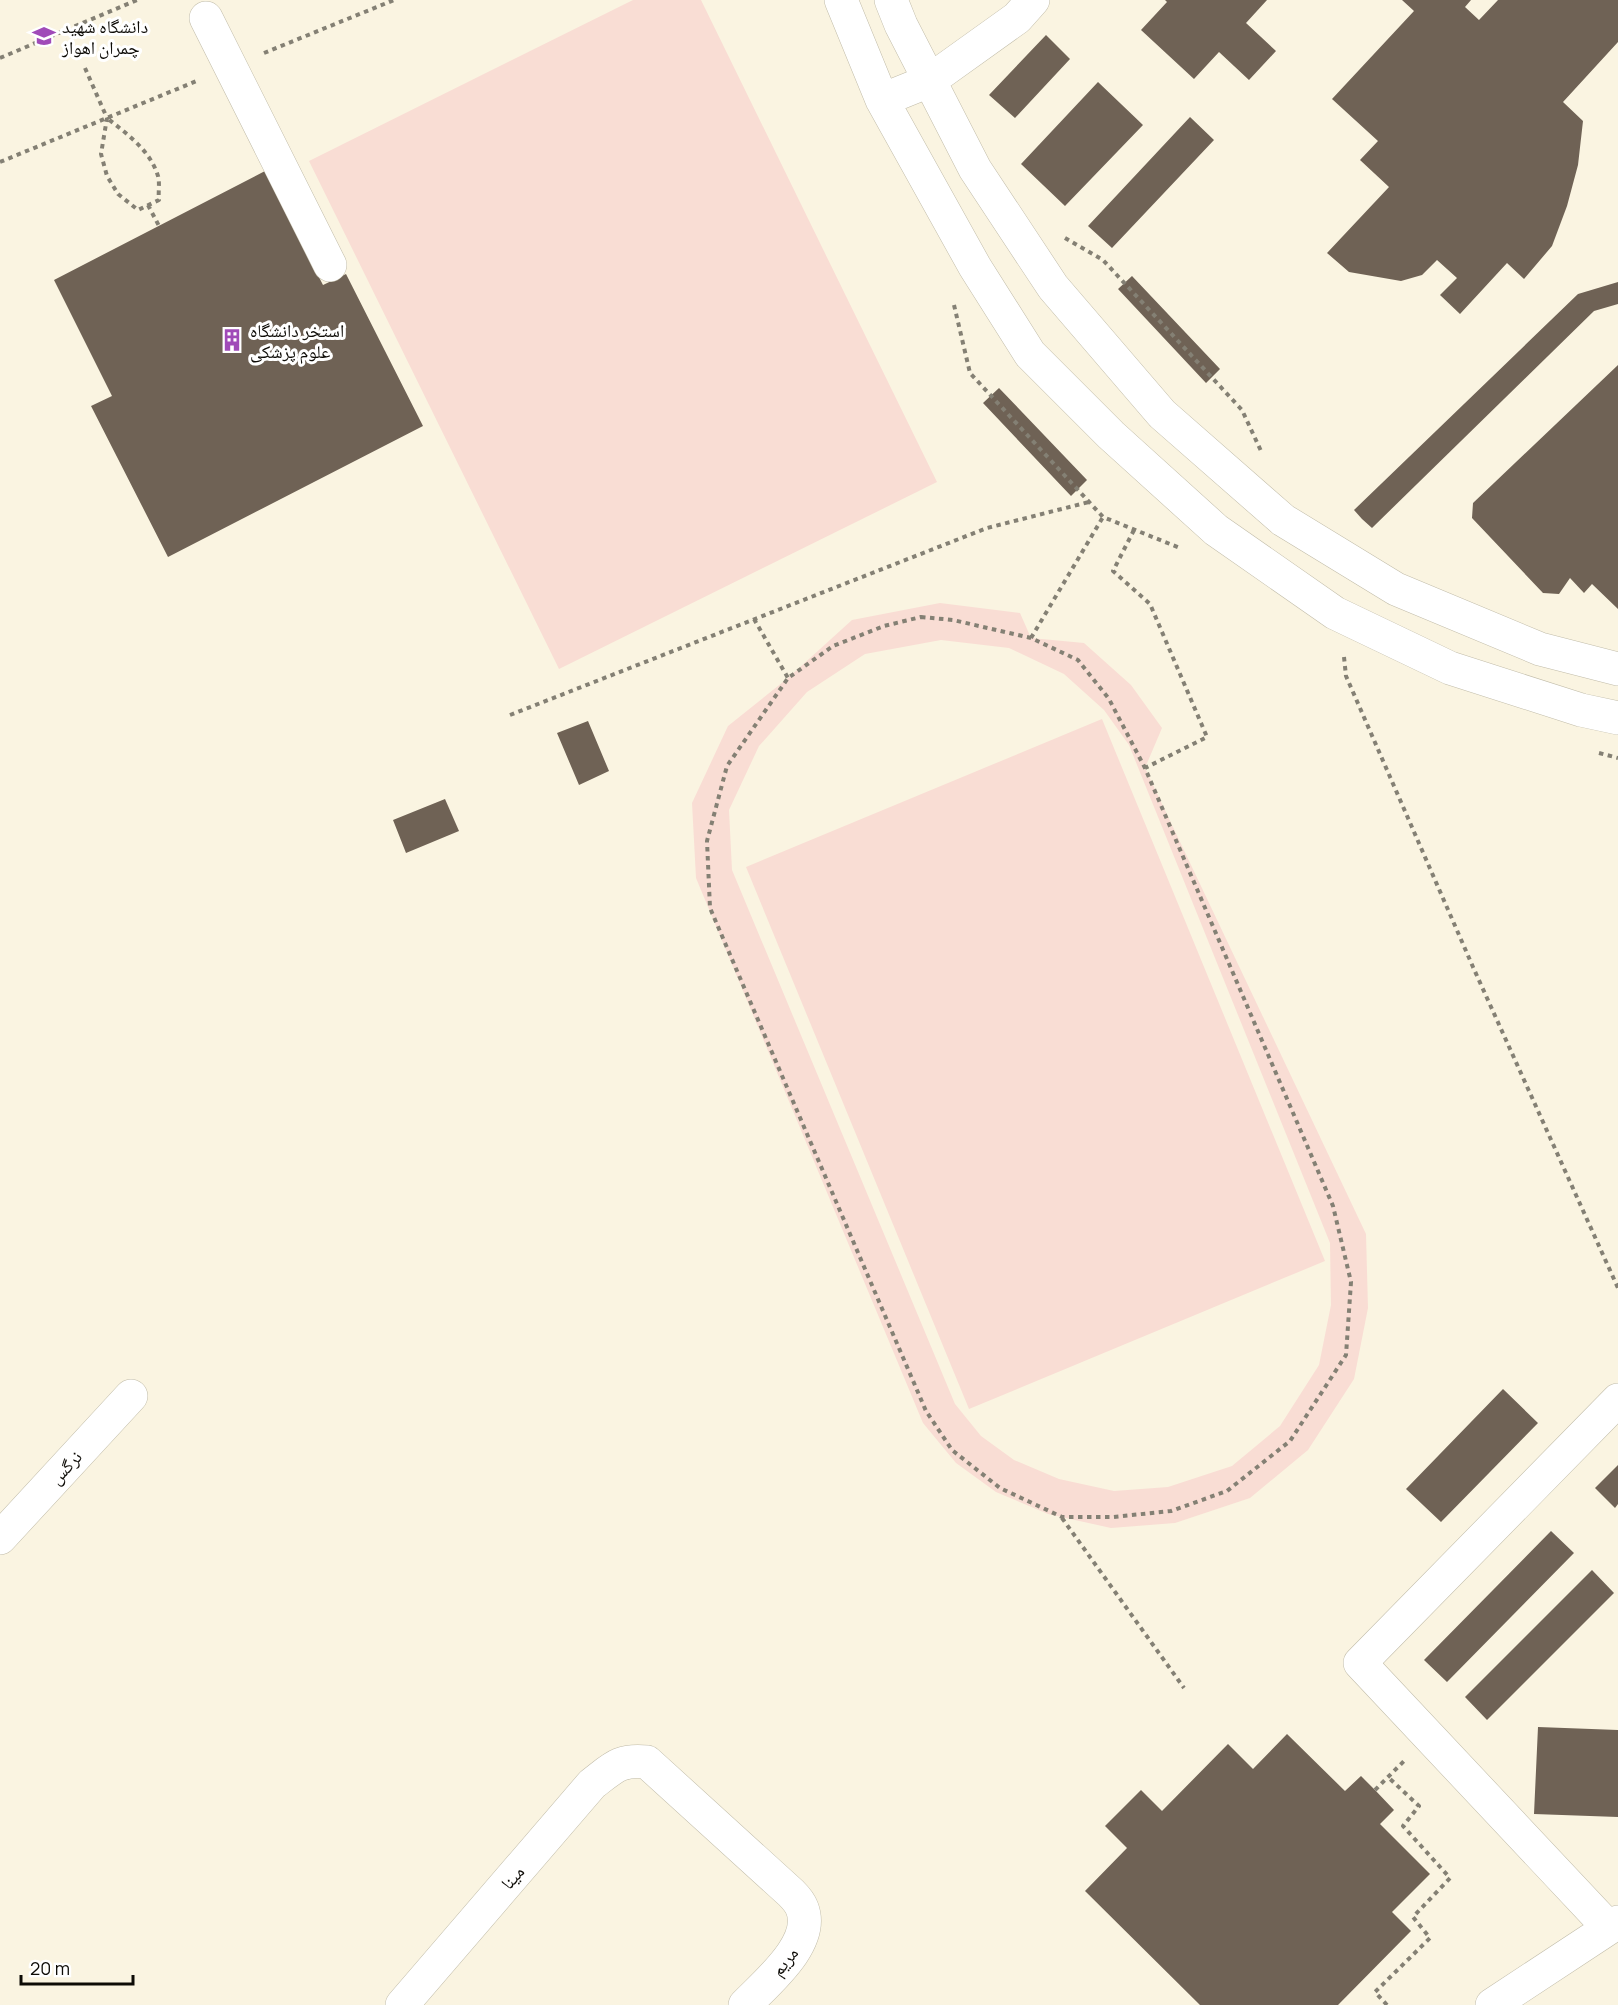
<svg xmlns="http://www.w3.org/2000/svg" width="1618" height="2005" font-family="Manrope,'Noto Naskh Arabic',sans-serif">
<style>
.green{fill:#f9ddd4;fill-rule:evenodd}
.building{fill:#6f6255}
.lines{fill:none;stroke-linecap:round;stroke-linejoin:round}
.minor-casing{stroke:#c1bca9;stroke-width:34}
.path{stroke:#848074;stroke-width:4;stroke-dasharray:4.5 4.5;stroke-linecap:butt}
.minor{stroke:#fff;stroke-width:33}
.labels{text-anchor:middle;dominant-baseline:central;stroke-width:6;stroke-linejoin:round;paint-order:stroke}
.poi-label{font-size:18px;fill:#0d0b06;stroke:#fff;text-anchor:start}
.street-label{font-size:18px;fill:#0d0b06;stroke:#fff}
</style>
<rect width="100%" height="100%" fill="#faf4e1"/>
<path class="green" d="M633 0H701L937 482 559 669 309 161Z
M940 603 1020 613 1031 638 1084 643 1131 685 1162 728 1145 768 1366 1234 1368 1308 1354 1379 1308 1450 1250 1498 1175 1523 1111 1528 1048 1514 996 1492 956 1463 923 1423 696 878 692 803 728 726 788 678 852 620ZM941 640 1009 648 1064 674 1104 710 1129 745 1330 1243 1331 1305 1319 1365 1280 1426 1232 1466 1168 1487 1114 1491 1059 1479 1014 1460 981 1436 955 1404 732 870 729 810 759 746 807 692 865 654Z
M1102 719 1325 1261 969 1409 746 867Z"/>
<path class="building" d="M1165 0H1267L1246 23 1276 51 1249 80 1219 52 1194 79 1141 30 1167 2Z
M1402 0H1471L1465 7 1479 20 1498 0H1618V42L1563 102 1583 121 1578 165 1567 206 1552 246 1524 279 1507 263 1460 314 1440 295 1457 278 1437 260 1422 275 1401 281 1349 272 1327 253 1389 187 1360 160 1378 141 1332 99 1414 11Z
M1046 35 1070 59 1015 118 989 95Z
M1098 82 1143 125 1065 206 1021 164Z
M1190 117 1214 140 1112 248 1088 226Z
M265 171 323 285 346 274 423 426 168 557 91 406 112 396 54 280Z
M1132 276 1220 369 1206 383 1118 289Z
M1618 282V304L1594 311 1372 528 1362 519 1354 510 1578 294Z
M1618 365V609L1592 584 1584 593 1570 578 1559 594 1543 593 1472 518 1473 503Z
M999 388 1087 480 1071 496 983 403Z
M588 721 609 771 579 785 557 733Z
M445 799 459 831 406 853 393 820Z
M1503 1389 1538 1423 1441 1522 1406 1489Z
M1618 1465V1504L1615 1508 1595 1488Z
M1551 1531 1574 1553 1447 1682 1424 1660Z
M1592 1570 1614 1593 1487 1720 1465 1697Z
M1538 1727 1618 1730V1817L1534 1814Z
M1287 1734 1345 1791 1361 1776 1375 1790 1394 1810 1380 1824 1430 1874 1392 1912 1411 1931 1338 2005H1200L1085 1891 1127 1848 1105 1826 1141 1790 1162 1811 1228 1744 1253 1769Z"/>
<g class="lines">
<g class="minor-casing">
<path id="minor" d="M841 0 882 100 975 267 1030 354 1111 435 1216 530 1335 613 1450 668 1581 710 1618 718
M891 0 901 25 975 169 1053 287 1162 414 1283 520 1396 589 1540 649 1618 669
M206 18 330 265
M882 100 929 81 1017 18 1033 0
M1618 1400 1360 1663 1609 1928 1618 1922
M0 1538 131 1396
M402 2005 592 1784C613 1768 619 1759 647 1762L791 1893C795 1897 800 1903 802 1908 816 1943 766 1983 745 2005
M1492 2005 1609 1928"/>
</g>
<path class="path" d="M264 53 394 0
M0 58 137 0
M85 68 107 118 101 154 107 176 118 194 138 210 159 200C158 192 160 183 158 176 150 150 127 134 107 118
M0 162 199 80
M148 205 159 226
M1065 238 1103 260 1242 410 1261 451
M954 305 970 373 1103 517 1180 548
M1134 530 1113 571 1150 604 1207 737 1145 768
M921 617 953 620 1031 638 1078 660 1109 699 1145 768 1333 1206 1351 1282 1346 1355 1290 1441 1227 1491 1171 1511 1113 1517H1062L1000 1488 952 1450 926 1411 710 908 707 841 727 766 788 678 833 646 884 626Z
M754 619 788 678
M1031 638 1103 517
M1344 657 1346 676 1473 967 1618 1288
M510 715 987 528 1089 502
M1599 753 1618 758
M1062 1518 1184 1688
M1375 1790 1404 1761
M1387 2005 1375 1992 1430 1938 1413 1917 1450 1878 1403 1826 1419 1806 1388 1777"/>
<use href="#minor" class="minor"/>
</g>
<defs>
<g id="university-bare" transform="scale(1.8)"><path d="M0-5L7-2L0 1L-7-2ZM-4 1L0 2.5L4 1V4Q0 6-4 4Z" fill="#a04ab8" stroke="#fff" stroke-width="2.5" paint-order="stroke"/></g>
<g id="building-bare" transform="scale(1.8)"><path d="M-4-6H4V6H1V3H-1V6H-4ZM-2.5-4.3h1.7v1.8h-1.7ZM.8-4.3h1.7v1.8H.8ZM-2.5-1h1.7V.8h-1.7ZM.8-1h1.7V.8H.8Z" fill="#a04ab8" stroke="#fff" stroke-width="2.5" paint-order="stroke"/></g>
</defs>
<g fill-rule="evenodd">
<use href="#university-bare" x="44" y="36"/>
<use href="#building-bare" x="232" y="340"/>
</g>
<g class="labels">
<g class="poi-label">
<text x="62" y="26">دانشگاه شهید<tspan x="62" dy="21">چمران اهواز</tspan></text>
<text x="250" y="330">استخر دانشگاه<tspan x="250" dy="21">علوم پزشکی</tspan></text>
</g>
<g class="street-label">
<text transform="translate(65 1467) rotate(-47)">نرگس</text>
<text transform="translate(512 1877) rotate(-49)">مینا</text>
<text transform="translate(784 1961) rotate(-51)">مریم</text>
</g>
</g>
<path d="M21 1975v9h112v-9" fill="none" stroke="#0d0b06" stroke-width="3"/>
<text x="30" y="1975" font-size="18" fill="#0d0b06" stroke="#ffffff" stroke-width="4.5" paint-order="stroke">20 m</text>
</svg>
